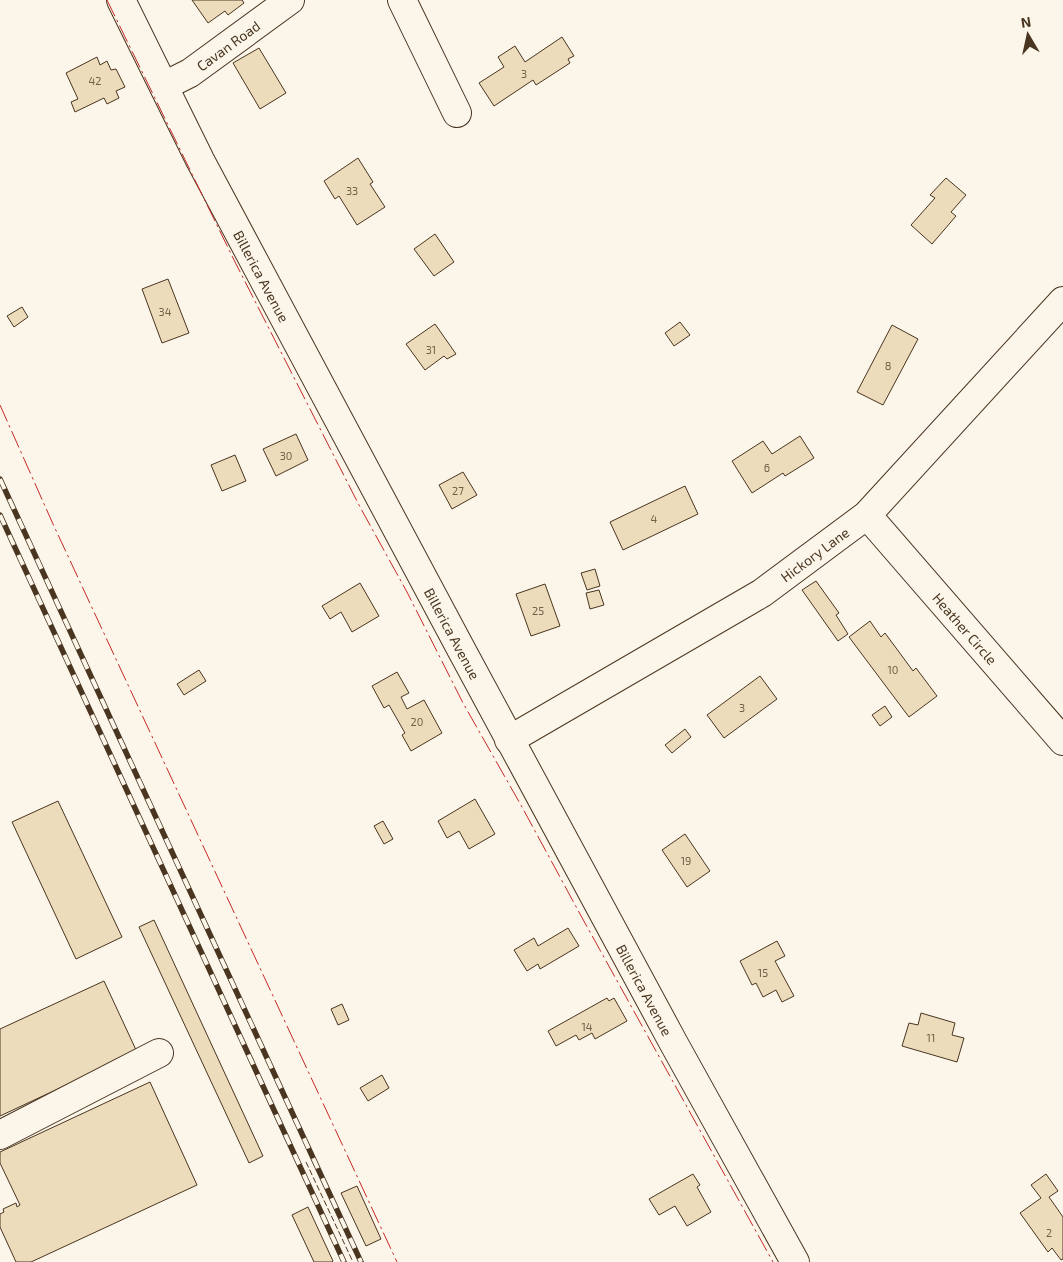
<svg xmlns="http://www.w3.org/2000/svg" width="1063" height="1262" font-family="'Exo 2',sans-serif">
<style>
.building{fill:#ecdcbc;stroke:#4a3520}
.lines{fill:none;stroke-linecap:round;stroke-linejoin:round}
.minor-casing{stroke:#4a3520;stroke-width:30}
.major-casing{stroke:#4a3520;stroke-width:30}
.minor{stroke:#fbf6e9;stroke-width:28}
.major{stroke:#fbf6e9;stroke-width:28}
.rail-casing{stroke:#4a3520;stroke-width:5.5}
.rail{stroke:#fbf6e9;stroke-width:4;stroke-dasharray:11;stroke-linecap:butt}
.fence{stroke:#4a3520;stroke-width:1;stroke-dasharray:6 2.5;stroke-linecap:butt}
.power{stroke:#c62828;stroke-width:1;stroke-dasharray:18 4 2.5 4;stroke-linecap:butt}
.labels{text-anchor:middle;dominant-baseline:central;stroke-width:4;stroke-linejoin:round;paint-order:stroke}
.number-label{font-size:11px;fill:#725f47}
.street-label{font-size:14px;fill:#4a3520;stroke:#fbf6e9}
</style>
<rect width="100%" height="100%" fill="#fbf6e9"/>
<path class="building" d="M192 0H242L244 3 228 15 225 11 208 23Z
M562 37 574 56 568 59 570 63 536 85 533 80 494 106 479 83 504 67 498 57 515 46 525 62Z
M259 48 286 93 260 109 233 63Z
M97 57 100 65 107 61 111 70 116 69 125 87 116 91 119 98 107 104 104 98 75 112 71 102 78 99 66 73Z
M358 158 373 182 370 184 385 207 357 225 339 196 335 199 324 181Z
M946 178 966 195 951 212 956 216 932 244 911 225 935 198 930 195Z
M435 234 454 262 434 276 414 249Z
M168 279 189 333 162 343 142 289Z
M22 307 28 317 14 327 7 316Z
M680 322 690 335 674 346 665 333Z
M435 324 456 354 447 359 444 356 425 370 406 344Z
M892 325 918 339 883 405 857 392Z
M296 434 308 460 276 476 263 449Z
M800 436 814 458 785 476 783 473 752 493 732 461 763 441 772 454Z
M235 455 246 481 222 491 211 465Z
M463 472 477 495 452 509 439 485Z
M685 486 698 514 623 550 610 522Z
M595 569 600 586 587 590 581 573Z
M816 581 839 613 836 615 848 634 838 641 802 590Z
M360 583 379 616 352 632 341 612 330 619 322 606Z
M545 584 560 626 531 636 516 594Z
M599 590 604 605 590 609 586 593Z
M870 621 881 637 885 633 913 671 916 668 937 696 909 717 849 637Z
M199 670 206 681 184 695 177 684Z
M397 672 409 693 401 697 407 709 424 700 442 733 411 751 402 735 405 733 389 705 384 708 372 686Z
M760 676 777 699 724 738 707 715Z
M885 706 892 717 880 726 872 715Z
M685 729 691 737 672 753 665 745Z
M475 799 495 834 469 849 459 831 447 838 438 821Z
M58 801 122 937 76 959 12 822Z
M383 821 393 839 384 844 374 826Z
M685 834 710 871 687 887 662 850Z
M154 920 263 1156 249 1163 139 927Z
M568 928 579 946 540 969 538 964 527 971 514 950 534 938 538 946Z
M777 941 785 956 775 961 794 996 782 1002 776 990 763 997 756 983 752 985 740 961Z
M104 981 137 1052 0 1116V1029Z
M607 998 609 1001 614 998 627 1021 595 1039 592 1033 579 1040 576 1035 556 1046 548 1031Z
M342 1004 349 1020 338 1025 331 1009Z
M921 1013 955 1023 952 1035 964 1038 957 1062 902 1046 909 1023 918 1025Z
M382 1075 389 1088 368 1101 360 1088Z
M150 1082 197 1185 31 1262H16L0 1227V1214L4 1212 3 1209 16 1203 17 1207 20 1205 0 1163V1152Z
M693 1174 700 1185 697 1187 711 1212 687 1226 675 1206 659 1215 649 1199Z
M1046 1174 1058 1191 1049 1197 1063 1217V1259L1061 1260 1052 1248 1048 1252 1020 1213 1041 1198 1031 1185Z
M357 1186 381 1239 366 1246 341 1193Z
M308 1207 333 1261 332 1262H314L292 1215Z"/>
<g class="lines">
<g class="minor-casing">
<g id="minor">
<path d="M402 0 457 113"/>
<path id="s1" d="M164 86 190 73 290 0"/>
<path id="s2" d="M867 515 1063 741"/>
<path id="s3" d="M509 740 762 593 867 515 1063 301"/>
<path d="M0 1135 159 1053"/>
</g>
</g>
<g class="major-casing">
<g id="major">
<path id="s4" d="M121 0 200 160 461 649 673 1042 795 1262"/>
</g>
</g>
<use href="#minor" class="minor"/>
<use href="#major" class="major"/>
<g class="rail-casing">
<path id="rail" d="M0 479 361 1262
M0 515 344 1262"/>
</g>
<use href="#rail" class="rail"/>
<path class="fence" d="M306 1162 353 1262"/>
<path class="power" d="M107 0 234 260 360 507 407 592 463 703 522 807 580 914 773 1262
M0 405 53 524 397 1262"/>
</g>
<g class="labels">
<g class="number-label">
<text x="524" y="73">3</text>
<text x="95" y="80">42</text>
<text x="352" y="190">33</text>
<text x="165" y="311">34</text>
<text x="431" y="349">31</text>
<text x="888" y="365">8</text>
<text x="286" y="455">30</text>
<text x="767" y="467">6</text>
<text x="458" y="490">27</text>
<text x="654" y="518">4</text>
<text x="538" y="610">25</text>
<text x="893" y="669">10</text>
<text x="742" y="707">3</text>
<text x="417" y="721">20</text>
<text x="686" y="860">19</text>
<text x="763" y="972">15</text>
<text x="587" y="1026">14</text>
<text x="931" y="1037">11</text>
<text x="1049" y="1232">2</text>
</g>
<g class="street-label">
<text stroke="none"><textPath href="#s1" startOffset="76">Cavan Road</textPath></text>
<text stroke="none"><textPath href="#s4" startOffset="310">Billerica Avenue</textPath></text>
<text stroke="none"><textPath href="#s3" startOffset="358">Hickory Lane</textPath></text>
<text stroke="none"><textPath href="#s2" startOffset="150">Heather Circle</textPath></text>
<text stroke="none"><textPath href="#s4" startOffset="715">Billerica Avenue</textPath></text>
<text stroke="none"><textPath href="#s4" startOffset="1120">Billerica Avenue</textPath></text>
</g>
</g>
<g transform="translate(1028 35) rotate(351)" stroke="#fbf6e9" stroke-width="4" paint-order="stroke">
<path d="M0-4L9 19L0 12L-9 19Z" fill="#4a3520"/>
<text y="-8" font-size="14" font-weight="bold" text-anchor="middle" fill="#4a3520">N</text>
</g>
</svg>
